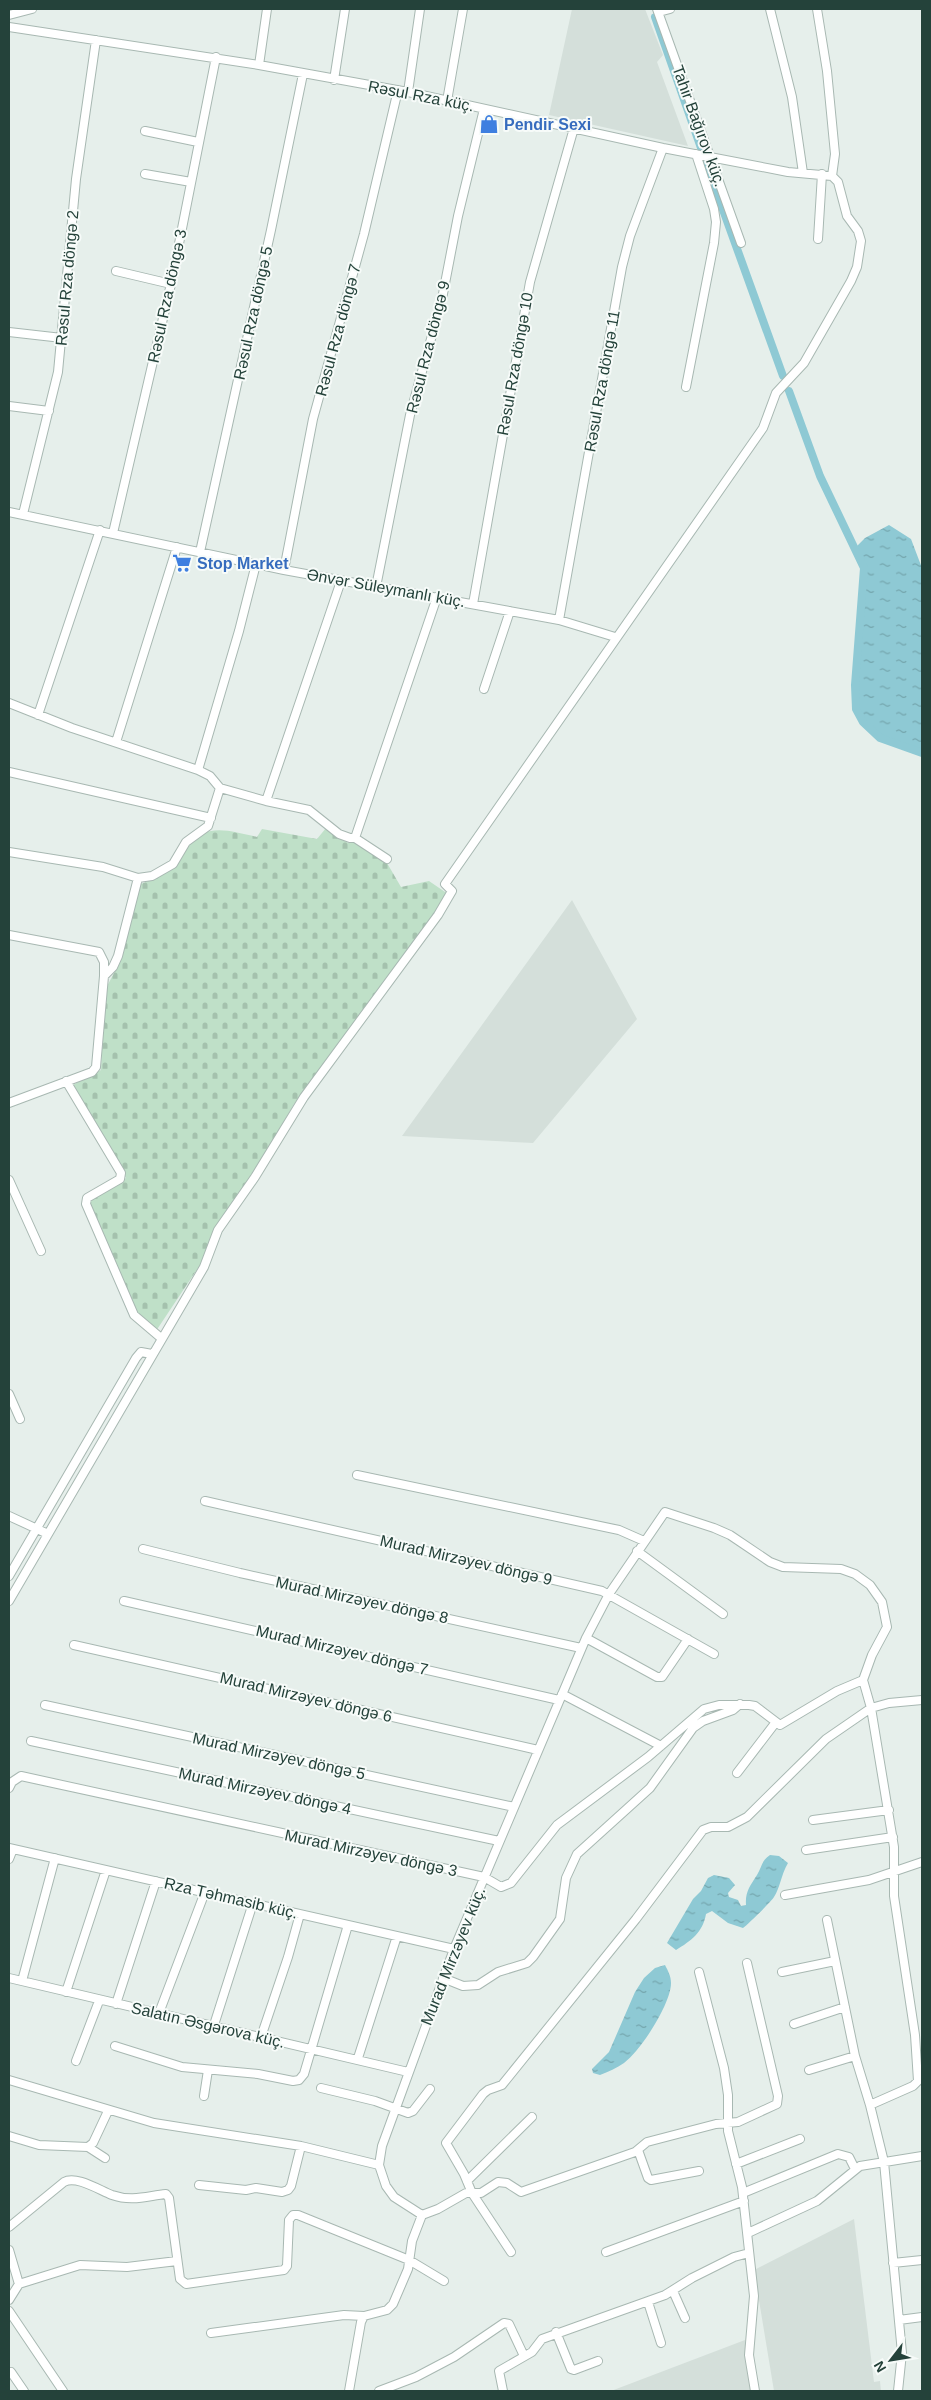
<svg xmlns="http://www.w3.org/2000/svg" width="931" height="2400" font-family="Arial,sans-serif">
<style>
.built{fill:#d4dfda}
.cemetery{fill:url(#cemetery-stones)}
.water{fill:url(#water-ripples)}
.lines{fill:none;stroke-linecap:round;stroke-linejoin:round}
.canal{stroke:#8ec9d4;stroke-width:8}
.street-casing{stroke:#a8b8b2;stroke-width:10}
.street{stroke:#fff;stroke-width:8}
.labels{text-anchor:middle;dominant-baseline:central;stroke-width:4;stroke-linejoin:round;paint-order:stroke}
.street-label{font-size:16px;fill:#24423a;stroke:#f7fbf9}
.shop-label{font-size:16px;font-weight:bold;fill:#366cbe;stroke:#f7fbf9;text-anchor:start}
</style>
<defs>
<pattern id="cemetery-stones" width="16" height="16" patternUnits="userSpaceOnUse" patternTransform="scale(1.25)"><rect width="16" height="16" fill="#bfe0c8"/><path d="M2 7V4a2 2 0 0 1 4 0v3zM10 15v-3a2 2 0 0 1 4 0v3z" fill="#a4c1ad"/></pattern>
<pattern id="water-ripples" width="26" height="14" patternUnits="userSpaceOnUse" patternTransform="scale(1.25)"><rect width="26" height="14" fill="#8ec9d4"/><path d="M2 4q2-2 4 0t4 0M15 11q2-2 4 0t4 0" fill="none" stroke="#74a5ad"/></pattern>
</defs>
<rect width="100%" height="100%" fill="#e6efeb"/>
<path class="built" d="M572 9H645L663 55 657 62 688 146 549 115Z
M572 900 637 1019 533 1143 402 1136Z
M854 2219 874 2382 880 2381 881 2391H774L754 2270Z
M745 2340 752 2391H611Z"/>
<path class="cemetery" d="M326 828 348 843 357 842 387 863 401 887 429 881 448 894 294 1104 258 1166 210 1238 206 1256 156 1331 136 1315 87 1202 126 1178 71 1086 101 1070 105 990 122 958 137 886C148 880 165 875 175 867 179 863 180 854 184 850 204 821 229 831 257 837L262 829 317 839Z"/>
<path class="water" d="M889 525 911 539 922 568V753L880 738 863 722 856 709 855 685 863 568 854 549 865 538Z
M770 1855 779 1856 788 1863C781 1875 780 1888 774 1897 772 1901 747 1925 743 1928L728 1923 712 1911 706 1914C703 1932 691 1941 676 1950L667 1943 693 1899 701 1891 708 1878 714 1875 729 1878 735 1885 728 1893 729 1897 738 1900 741 1906 746 1905C745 1892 750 1886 757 1875 762 1867 761 1861 770 1855Z
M665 1965C668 1971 671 1976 671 1983 671 2004 641 2050 624 2063 617 2068 608 2072 600 2075L593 2073 592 2069 609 2052 635 1992 644 1978 655 1968Z"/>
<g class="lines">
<path class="canal" d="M655 17 701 148
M705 160 783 376
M789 391 820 476 864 568 855 685 856 709 863 722 880 738 922 753"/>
<g class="street-casing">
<path id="street" d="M657 9 741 243
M770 9 792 97 803 173
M817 9 827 71 835 154 832 176
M659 12 670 9
M9 15 32 9
M9 27 259 65 408 92 663 148 788 172 832 176 838 182 847 216 858 231 861 241 857 267 851 281 804 363 776 393 763 428 445 884 452 891 438 915 304 1097 255 1177 218 1230 204 1267 9 1601
M259 65 267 9
M334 80 345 9
M408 92 420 9
M447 101 463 9
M145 131 198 142
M145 174 191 182
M818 239 822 174
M116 271 171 284
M9 332 62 338
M686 387 714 243 716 222 714 209 696 154
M9 406 49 411
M9 512 284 570 559 620 615 637
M23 514 58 372 76 179 96 40
M113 533 171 284 216 57
M200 552 271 230 303 74
M284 570 313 419 364 234 398 90
M376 587 410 415 442 299 458 216 484 109
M473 604 530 282 574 128
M559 620 622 267 630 236 663 148
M484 689 510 611
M9 703 72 728 198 770 210 776 220 788 266 801 309 810 339 834 350 838H355L387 859
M38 715 100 530
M116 742 177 547
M198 770 239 631 256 564
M9 772 211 818
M266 801 341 581
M355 838 437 597
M9 852 103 867 138 878
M9 935 99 952 104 962V976
M66 1081 121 1173 120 1179 87 1198 86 1204 134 1315 161 1338
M9 1103 92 1072 96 1067 104 976 113 967 118 956 138 878 152 876 173 864 186 842 208 826 220 788
M9 1180 41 1251
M9 1394 20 1419
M357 1475 619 1530 644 1541
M205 1501 602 1591 714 1654
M9 1516 48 1534
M143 1549 240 1573 581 1648
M637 1551 723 1614
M9 1576 136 1358 141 1352 152 1354
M124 1601 559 1700
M586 1638 657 1677H662L688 1639
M74 1645 538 1750
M562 1694 661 1746
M45 1705 514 1807
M31 1741 499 1841
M737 1773 776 1722
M9 1788 12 1782 21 1776 484 1877 501 1887 511 1883 557 1825 648 1757 704 1709 719 1705H749L755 1706 780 1725 837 1691 863 1680
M813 1820 889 1810
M9 1848 454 1949
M806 1850 893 1837
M9 1859 13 1849
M785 1895 869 1880 922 1862
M827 1920 855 2056 870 2105 884 2162 902 2353 898 2391
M699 1972 724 2068 728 2095V2131L742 2187 754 2296 749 2355 755 2391
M782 1972 835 1961
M9 1978 408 2072
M443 1978 463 1986 478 1985 498 1972 527 1963 533 1957 560 1919 566 1878 577 1854 650 1788 693 1728 703 1721 733 1710 740 1704
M22 1981 55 1858
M66 1992 106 1870
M116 2004 156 1881
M159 2013 205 1892
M794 2024 845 2007
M214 2025 253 1903
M261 2037 288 1957 300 1914
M115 2046 182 2067 258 2074 293 2081 299 2080 304 2074 348 1925
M358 2058 397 1936
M76 2061 99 2001
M809 2070 855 2056
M9 2080 154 2123 301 2146 379 2165
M321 2088 375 2101 408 2113 413 2111 430 2089
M204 2096 208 2070
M9 2136 39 2145 88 2147 93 2143 108 2111
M88 2147 105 2158
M638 2150 648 2178 651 2180 699 2171
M736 2164 800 2139
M467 2181 532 2117
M199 2185 246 2190 256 2188 282 2192 288 2190 291 2186 301 2146
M743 2193 838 2154 849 2157 855 2169
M422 2215 438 2209 466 2193H481L498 2182 507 2183 521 2192 635 2152 647 2142 716 2124 738 2122 777 2104 778 2096 747 1963
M9 2227 64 2182C76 2175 99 2190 112 2195 132 2202 147 2196 166 2194L169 2198 180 2279 186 2284 284 2270 287 2266 289 2220 293 2215H298L409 2260 444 2281
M748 2233 817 2201 860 2166 922 2156
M9 2250 19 2284 9 2300
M511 2252 472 2193 464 2174 446 2143 483 2094 488 2090 502 2085 636 1919 703 1830 711 1827H728L747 1817 826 1739 871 1708 889 1703 922 1700
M606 2252 744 2201
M893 2263 922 2260
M19 2284 80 2265 127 2267 177 2261
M673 2291 685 2318
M648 2302 661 2343
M9 2311 63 2391
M899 2320 922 2317
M556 2332 571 2369 574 2370 598 2361
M211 2333 344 2315 364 2316
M11 2372 24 2391
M349 2391 361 2322 364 2316 387 2310 393 2304 408 2269 412 2241 422 2215 394 2197 386 2186 379 2165 382 2146 454 1949 586 1638 609 1594 665 1512 714 1528 730 1535 770 1562 783 1567 841 1569 855 1574 870 1585 882 1602 887 1627 872 1655 863 1680 871 1708 894 1847V1896L915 2035 918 2081 913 2086 870 2105
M379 2391 416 2377 454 2357 504 2323 509 2324 524 2356
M503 2391 499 2371 532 2352 542 2339 665 2295 692 2278 734 2257 749 2253"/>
</g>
<use href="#street" class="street"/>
</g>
<defs>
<g id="shop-bare" transform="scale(1.5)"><path d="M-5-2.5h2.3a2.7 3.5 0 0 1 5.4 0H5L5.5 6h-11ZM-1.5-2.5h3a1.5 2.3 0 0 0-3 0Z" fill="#3f7fe0" stroke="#f7fbf9" stroke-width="2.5" paint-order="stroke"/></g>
<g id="supermarket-bare" transform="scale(1.5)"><path d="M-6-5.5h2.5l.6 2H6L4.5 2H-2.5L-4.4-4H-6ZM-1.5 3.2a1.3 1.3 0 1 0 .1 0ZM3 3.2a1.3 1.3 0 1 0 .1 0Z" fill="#3f7fe0" stroke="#f7fbf9" stroke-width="2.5" paint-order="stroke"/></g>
</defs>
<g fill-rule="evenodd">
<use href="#shop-bare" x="489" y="124"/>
<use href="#supermarket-bare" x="182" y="563"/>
</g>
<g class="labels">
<g class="street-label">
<text transform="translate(421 96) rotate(11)">Rəsul Rza küç.</text>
<text transform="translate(699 126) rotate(70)">Tahir Bağırov küç.</text>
<text transform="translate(67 278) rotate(-85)">Rəsul Rza döngə 2</text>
<text transform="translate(167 296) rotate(-78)">Rəsul Rza döngə 3</text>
<text transform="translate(253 313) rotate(-78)">Rəsul Rza döngə 5</text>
<text transform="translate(338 330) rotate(-75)">Rəsul Rza döngə 7</text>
<text transform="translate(428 347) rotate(-76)">Rəsul Rza döngə 9</text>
<text transform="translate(515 364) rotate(-80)">Rəsul Rza döngə 10</text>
<text transform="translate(602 381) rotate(-80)">Rəsul Rza döngə 11</text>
<text transform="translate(386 588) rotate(10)">Ənvər Süleymanlı küç.</text>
<text transform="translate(466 1560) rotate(13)">Murad Mirzəyev döngə 9</text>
<text transform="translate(362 1600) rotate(12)">Murad Mirzəyev döngə 8</text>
<text transform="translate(342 1650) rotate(13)">Murad Mirzəyev döngə 7</text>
<text transform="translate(306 1697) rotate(13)">Murad Mirzəyev döngə 6</text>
<text transform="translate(279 1756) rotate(12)">Murad Mirzəyev döngə 5</text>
<text transform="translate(265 1791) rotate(12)">Murad Mirzəyev döngə 4</text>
<text transform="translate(371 1853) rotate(12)">Murad Mirzəyev döngə 3</text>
<text transform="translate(231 1898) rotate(13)">Rza Təhmasib küç.</text>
<text transform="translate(453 1956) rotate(-68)">Murad Mirzəyev küç.</text>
<text transform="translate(208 2025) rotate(13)">Salatın Əsgərova küç.</text>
</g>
<g class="shop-label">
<text x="504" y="124">Pendir Sexi</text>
<text x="197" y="563">Stop Market</text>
</g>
</g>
<rect width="931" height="2400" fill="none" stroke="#24423a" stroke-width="20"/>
<g transform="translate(891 2360) rotate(239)" stroke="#f7fbf9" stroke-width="4" paint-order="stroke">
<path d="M0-4L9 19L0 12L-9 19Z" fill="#24423a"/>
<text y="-8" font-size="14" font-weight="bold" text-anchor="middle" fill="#24423a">N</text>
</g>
</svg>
